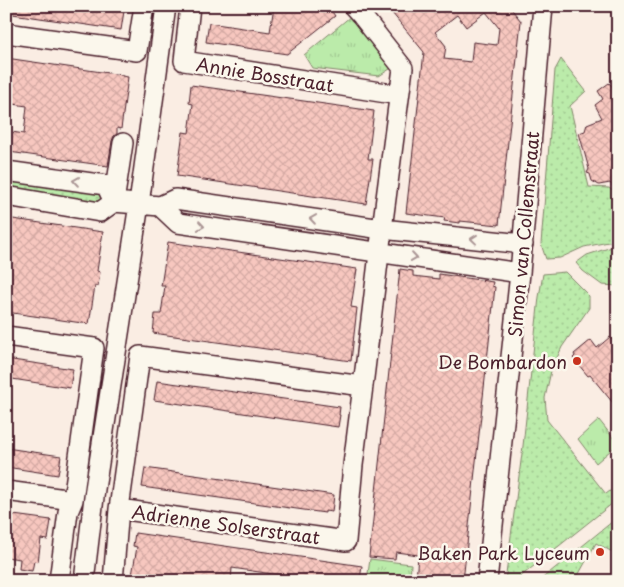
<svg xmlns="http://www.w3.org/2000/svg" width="624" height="587" font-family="'Playpen Sans',sans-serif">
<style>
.grass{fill:url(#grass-dots);stroke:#82856a}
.park{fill:url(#park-tufts);stroke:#82856a}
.building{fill:url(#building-cross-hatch);stroke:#4a1f2b;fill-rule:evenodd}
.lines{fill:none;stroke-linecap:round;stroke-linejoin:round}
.minor-casing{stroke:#4a1f2b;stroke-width:22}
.minor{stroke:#fbf7ec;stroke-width:19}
.oneway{stroke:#ab9695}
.poi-dot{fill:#c8321e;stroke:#fbf7ec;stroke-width:2}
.labels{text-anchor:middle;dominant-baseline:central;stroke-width:5;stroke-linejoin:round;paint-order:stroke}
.street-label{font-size:18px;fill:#4a1f2b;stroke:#fbf7ec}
.poi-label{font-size:18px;fill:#4a1f2b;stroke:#fbf7ec;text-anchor:end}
</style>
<defs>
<pattern id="grass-dots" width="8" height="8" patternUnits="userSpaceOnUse" patternTransform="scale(1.25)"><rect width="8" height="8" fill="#bbebaa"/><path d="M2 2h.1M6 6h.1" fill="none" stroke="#a2c992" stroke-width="1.8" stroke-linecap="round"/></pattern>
<pattern id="park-tufts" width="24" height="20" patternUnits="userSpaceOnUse" patternTransform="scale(1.25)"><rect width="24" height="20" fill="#bbebaa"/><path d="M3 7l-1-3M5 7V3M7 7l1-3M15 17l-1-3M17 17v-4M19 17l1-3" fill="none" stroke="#a2c992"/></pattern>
<pattern id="building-cross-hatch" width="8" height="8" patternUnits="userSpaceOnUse" patternTransform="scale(1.25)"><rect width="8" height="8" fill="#f7c7bf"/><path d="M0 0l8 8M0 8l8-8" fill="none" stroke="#d5aaa4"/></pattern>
</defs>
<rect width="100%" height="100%" fill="#faede3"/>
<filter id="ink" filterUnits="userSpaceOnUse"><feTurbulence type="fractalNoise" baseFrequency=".02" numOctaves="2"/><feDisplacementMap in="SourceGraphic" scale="10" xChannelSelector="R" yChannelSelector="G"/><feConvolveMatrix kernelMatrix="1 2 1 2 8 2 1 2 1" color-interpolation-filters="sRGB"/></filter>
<g filter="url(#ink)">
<path class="grass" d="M561 59 586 91 570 106 589 187 609 188 618 194V240L584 247 560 258 546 259 541 244 555 70Z
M6 176 103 189 107 203 6 192Z
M618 245V286L602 285 583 271 576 263 587 255Z
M565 272 589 296V308L562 347 551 371 545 398 547 420 606 494 618 485V499L515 581H505L523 446 539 297 543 274Z
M618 517V555L596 543 575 581H539Z"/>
<path class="park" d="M351 16 393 67 379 76 312 68 304 55Z
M599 420 618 444 596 463 578 439Z
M370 559 411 564 410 581H367Z"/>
<path class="building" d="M7 6H90L124 11 121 30 6 13Z
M274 6H328L335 16 287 54 206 42 209 23 270 32Z
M400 6H509L521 21 499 225 460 221V223L444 221 445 218 406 213 424 52 392 13ZM486 12 499 28 497 45 473 42 471 62 444 59 446 46 435 32 457 15 466 27Z
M6 58 122 75V76L128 77 121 129 117 128V134L114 136 112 141 108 166 9 152 12 132 24 134 27 106 6 103Z
M609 83 618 93V193L610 183 599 185 592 181 590 174 587 173 589 169 579 133 585 131 587 124 602 118 595 105 603 99 598 91Z
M191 85 374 111 368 159H373L366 204 177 176 183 132 189 133 193 104 189 103Z
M6 218 103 232 97 271 100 272 98 286H95L89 324 6 312Z
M168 242 357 269 351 307 357 308 351 361 153 333 155 314H161L165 286H161Z
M400 269 413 271V276L439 279V274L493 282 492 286 495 287 463 581H416L418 555 396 552 395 559 369 557Z
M618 336V409L590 375 588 376 573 358 575 356 574 354 591 340 597 348 610 337 613 341Z
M6 359 73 369 70 388 6 378Z
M157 381 340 407 339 415H340L338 427 154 400Z
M6 448 61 456 58 475 6 467Z
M145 468 334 495 332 512 325 511V513L142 487Z
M6 514 51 520 48 540 41 539 38 562 34 561 32 571 19 569 20 559 6 557Z
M135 533 362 566 360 579H357V581H320L232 568 231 581H131L137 547 133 546Z"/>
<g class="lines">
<g class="minor-casing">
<path id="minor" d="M190 6 184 61 399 95
M353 6 362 16 403 68 382 229 363 386 353 465 346 541 119 509 140 356 363 386
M6 33 137 51 144 6
M6 171 106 185 114 202
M6 196 100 212 114 202 160 206 175 199 382 229 523 244
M114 202 123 143
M160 206 178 223 520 273
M6 336 94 348 73 500 6 491
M59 581 68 512 73 500
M84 581 95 489 139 204 166 6
M113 581 119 509
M487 581 520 273 543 6"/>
</g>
<use href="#minor" class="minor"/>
</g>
<defs><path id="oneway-chevron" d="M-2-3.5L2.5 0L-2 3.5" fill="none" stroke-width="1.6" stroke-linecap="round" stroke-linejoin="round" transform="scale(1.25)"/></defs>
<g class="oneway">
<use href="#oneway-chevron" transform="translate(76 181) rotate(-172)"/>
<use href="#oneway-chevron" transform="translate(313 219) rotate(-172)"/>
<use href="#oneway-chevron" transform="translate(201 226) rotate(8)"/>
<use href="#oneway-chevron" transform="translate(474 239) rotate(-174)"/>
<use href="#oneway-chevron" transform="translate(414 257) rotate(8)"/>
</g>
</g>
<g class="poi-dot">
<circle cx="577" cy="361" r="5"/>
<circle cx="600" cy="552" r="5"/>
</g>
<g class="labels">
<g class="street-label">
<text transform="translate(265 74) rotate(9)">Annie Bosstraat</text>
<text transform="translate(523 234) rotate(-85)">Simon van Collemstraat</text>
<text transform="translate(226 524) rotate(8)">Adrienne Solserstraat</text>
</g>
<g class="poi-label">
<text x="567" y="361">De Bombardon</text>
<text x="590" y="552">Baken Park Lyceum</text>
</g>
</g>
<rect width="624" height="587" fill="none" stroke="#fbf7ec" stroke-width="25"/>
<rect x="12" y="12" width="599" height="562" fill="none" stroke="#4a1f2b" stroke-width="2" filter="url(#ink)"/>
</svg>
